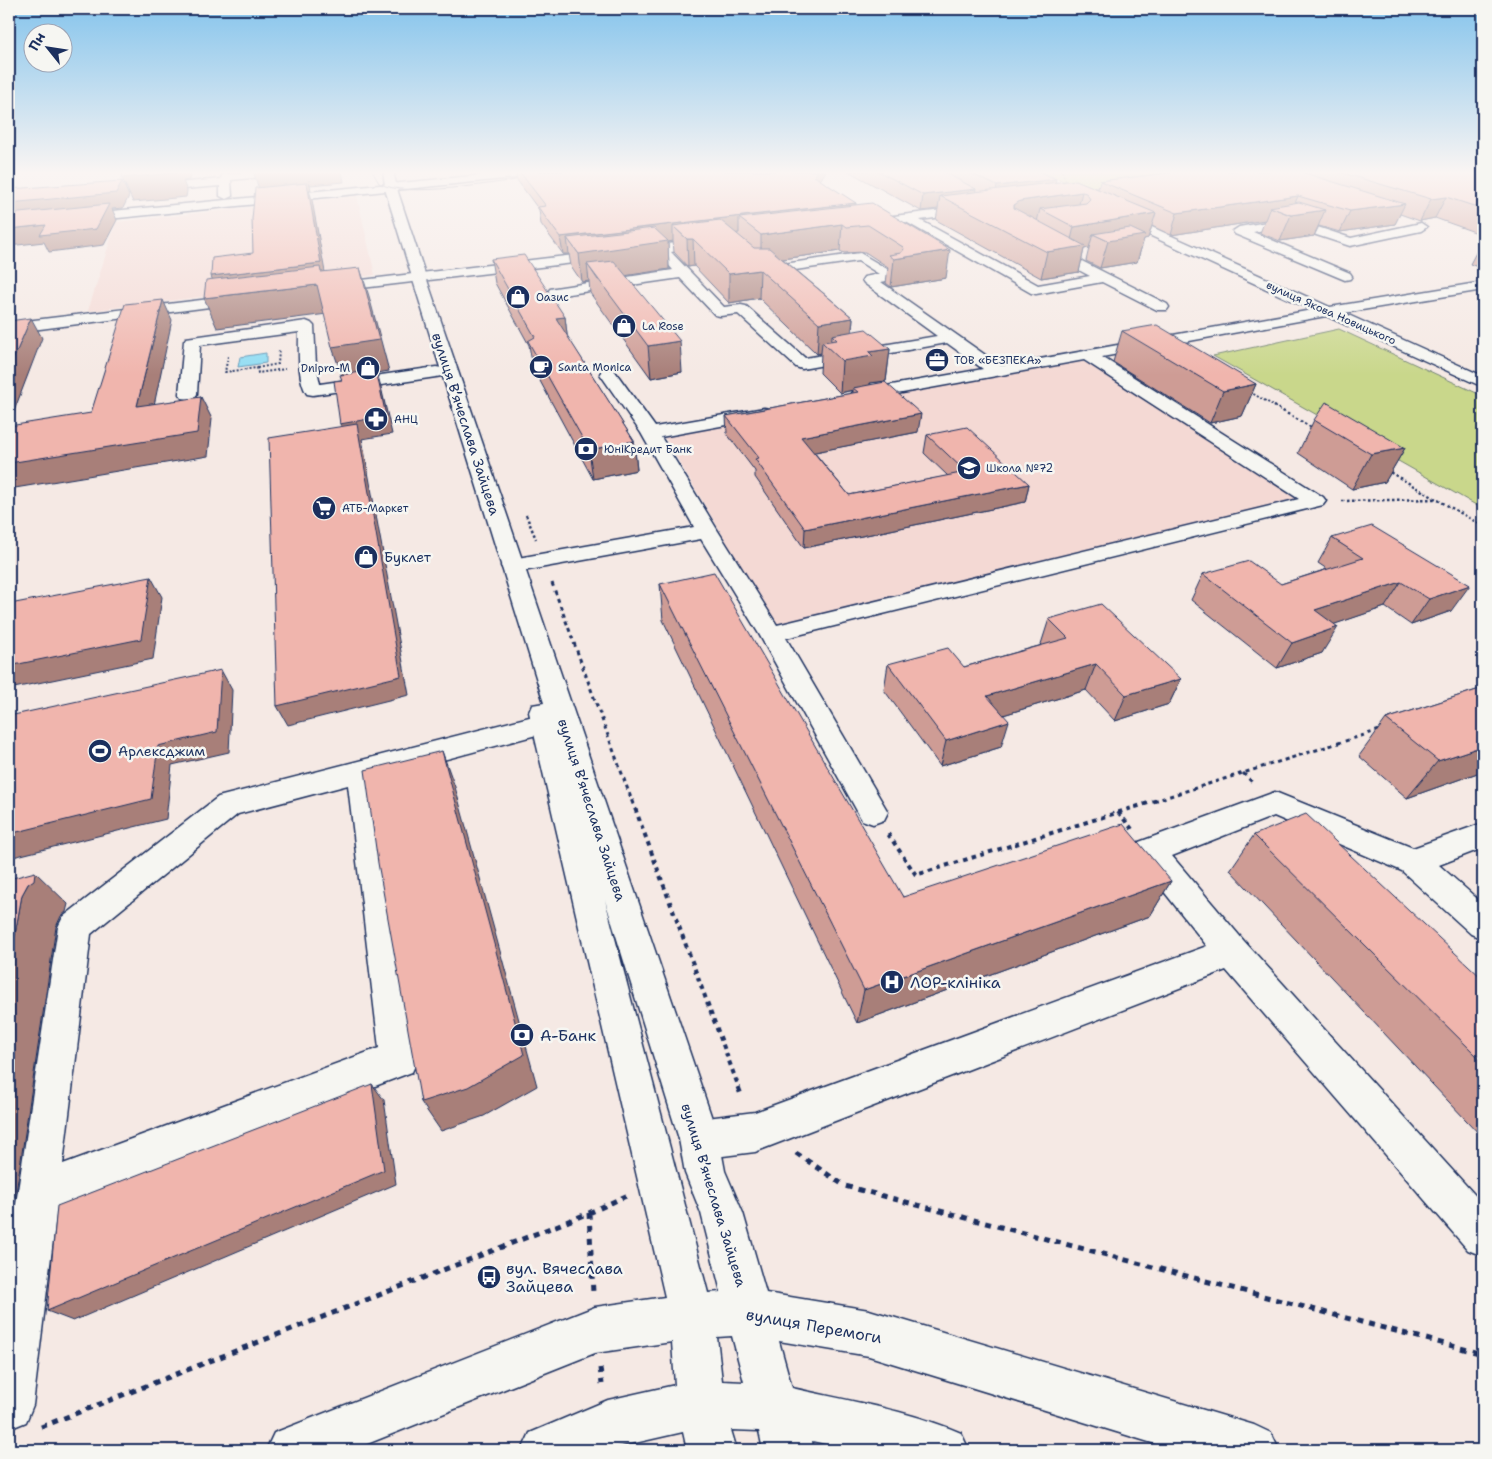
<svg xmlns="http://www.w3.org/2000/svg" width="1492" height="1459" font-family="'Shantell Sans',sans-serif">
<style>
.built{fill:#f4d9d4}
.green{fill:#c9d78b;stroke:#728374}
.water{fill:#92ddf3;stroke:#6297b7}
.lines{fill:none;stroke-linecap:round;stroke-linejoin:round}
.minor-casing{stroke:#1b2f5e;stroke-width:3}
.major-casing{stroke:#1b2f5e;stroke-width:3}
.path-far5{stroke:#1b2f5e;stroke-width:1;stroke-dasharray:2 2;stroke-linecap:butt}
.path-far4{stroke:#1b2f5e;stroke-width:2;stroke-dasharray:2 2;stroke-linecap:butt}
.path-far3{stroke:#1b2f5e;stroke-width:2.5;stroke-dasharray:2.5 2.5;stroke-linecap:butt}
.path-far2{stroke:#1b2f5e;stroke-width:3;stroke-dasharray:4 4;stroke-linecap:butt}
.path-far1{stroke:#1b2f5e;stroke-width:4;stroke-dasharray:4.5 4.5;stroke-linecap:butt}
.path{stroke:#1b2f5e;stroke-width:5;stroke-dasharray:6 6;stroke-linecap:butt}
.minor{fill:#f6f6f2;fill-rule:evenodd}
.major{fill:#f6f6f2;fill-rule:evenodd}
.tram{stroke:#1b2f5e;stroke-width:1}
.wall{fill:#ce9c95;stroke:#1b2f5e}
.shaded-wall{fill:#a87f79;stroke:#1b2f5e}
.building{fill:#f0b5ad;stroke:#1b2f5e}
.labels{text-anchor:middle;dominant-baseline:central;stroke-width:5;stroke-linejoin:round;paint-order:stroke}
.far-poi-label{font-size:11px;fill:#1b2f5e;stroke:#f6f6f2;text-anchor:start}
.far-street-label{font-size:11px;fill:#1b2f5e;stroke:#f6f6f2}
.street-label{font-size:14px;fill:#1b2f5e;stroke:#f6f6f2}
.poi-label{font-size:14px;fill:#1b2f5e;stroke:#f6f6f2;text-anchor:start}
.near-poi-label{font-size:16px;fill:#1b2f5e;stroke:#f6f6f2;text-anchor:start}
.near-street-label{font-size:16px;fill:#1b2f5e;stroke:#f6f6f2}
</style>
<rect width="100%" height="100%" fill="#f5e9e4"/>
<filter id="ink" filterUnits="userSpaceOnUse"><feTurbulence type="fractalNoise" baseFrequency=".02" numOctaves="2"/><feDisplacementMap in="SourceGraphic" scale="10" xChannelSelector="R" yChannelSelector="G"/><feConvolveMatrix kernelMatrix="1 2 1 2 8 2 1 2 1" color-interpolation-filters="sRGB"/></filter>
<g filter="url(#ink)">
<path class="built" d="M357 196 375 275 88 311 116 222Z
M1089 360 1305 500 777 627 664 436Z"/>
<path class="green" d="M1040 171H1232L1083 189Z
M1339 329 1483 396V509L1213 356Z"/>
<path class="water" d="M266 353V363L238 367 240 357Z"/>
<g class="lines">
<g class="minor-casing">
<path id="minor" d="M261 171 287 172 282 175 231 180 232 196 226 199 220 196V186L88 197 82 194 88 191 221 179 222 175 226 174Z
M525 171H559L554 174 9 229V221Z
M975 206 979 208 981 210 979 212 920 220 1038 285 1090 276 1043 251 1042 248 1043 245 1048 244 1167 304 1169 307 1167 310H1157L1102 282 1036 294 1031 293 906 222 861 228 855 224 861 220Z
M1116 211 1330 307 1483 282V290L1344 313 1483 376V387L1326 316 1102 357 1323 497 1326 501 1323 505 786 638 888 812 884 820 873 824 862 820 759 634 701 539 512 573 504 571 501 566 504 561 512 559 694 527 641 433 600 374 602 370H614L655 427 764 408 770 409 773 413 770 417 764 418 661 437 718 531 777 625 1299 499 1084 360 858 401 852 400 849 396 852 392 983 369 947 343 802 369 796 367 738 314 720 316 715 315 680 278 555 296 550 295 548 292 550 289 555 288 673 270 658 253 328 292 323 291 321 288 323 285 328 284 710 239 716 243 715 246 671 252 724 307 741 305 746 306 805 358 937 336 864 283 862 280 864 277 879 274 858 261 760 275 755 274 749 268 756 264 763 267 860 253 899 276 897 279 881 282 1001 366 1312 310 1112 218 1110 215 1112 212Z
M1290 218 1351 238 1421 223 1427 227 1421 231 1350 246 1289 226 1253 232 1350 273 1352 276 1350 279 1345 280 1235 234 1233 231 1239 227Z
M243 295 248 296 250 299 248 302 9 333V323Z
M306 321 311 323 314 326 316 365 320 384 436 367 442 368 444 372 442 376 436 377 313 395 307 394C297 380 299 348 299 332L200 345 197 394 194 398 188 399 182 398 179 394 184 341 186 338Z
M545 713 555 716 559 723 555 730 376 778 418 1059 412 1072 57 1207 33 1405 26 1422 9 1429V1250L58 927 63 917 218 797ZM348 785 379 1048 63 1164 91 934 238 814Z
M1275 792 1413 848 1483 823V848L1439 865 1483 904V939L1471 934 1402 871 1274 816 1172 856 1244 941 1483 1204V1256L1468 1250 1226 970 755 1152 699 1159 685 1153 679 1139 685 1125 699 1119 755 1112 1207 946 1139 860 1134 851 1139 842Z"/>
</g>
<g class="major-casing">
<path id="major" d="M383 171H393L398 192 426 277 719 1139 725 1171 743 1213 766 1293 869 1310 1254 1425 1271 1433 1279 1450H1175L869 1356 779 1341 792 1388C849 1401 908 1410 961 1433L969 1450H854L812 1441 813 1450H763L759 1431 731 1430 737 1450H687L683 1432 604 1450H522L530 1433 608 1400 675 1385 672 1342 595 1353 352 1450H266L274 1433 595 1307 665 1297 529 712 532 705 544 703 412 277 386 192ZM605 900 679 1139 685 1173 701 1213 721 1292 708 1293ZM732 1336 744 1382 722 1381 717 1337Z"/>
</g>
<path class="path-far5" d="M1062 171 1067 184
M1152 176 1159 171"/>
<path class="path-far4" d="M228 356 225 372 257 368 258 373 285 369
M257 368 278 364 279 351
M1250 392 1276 407"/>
<path class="path-far3" d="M1274 406 1314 429
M1386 470 1483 526
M1342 501 1436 499
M526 515 536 539"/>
<path class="path-far2" d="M552 583 632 801
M1243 773 1253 783
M1154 801 1380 730"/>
<path class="path-far1" d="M632 800 739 1088
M1118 812 1132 829
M888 834 916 875 1158 800"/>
<path class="path" d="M738 1087 742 1097
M796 1153 845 1186 1483 1354
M589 1213 593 1293
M600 1368 602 1384
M41 1427 589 1213 626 1196"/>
<use href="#minor" class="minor"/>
<use href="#major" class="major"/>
<path class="tram" d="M372 171 379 183C403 199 499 182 530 178"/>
</g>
<path class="wall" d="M515 171H826L820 180 856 205 946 278 891 287 886 283 888 267 865 252 844 253 840 251 783 259 853 318 852 332 890 349 886 381 870 383V385L918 432 814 452 849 495 948 476 924 453 927 435 1029 484 1025 502 804 548 755 477V471L727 434 726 416 853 393V390L840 393 820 373 821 353 817 354 759 298 729 303 694 266 688 267 674 252 673 241 668 242 669 269 626 275 682 372 651 378 590 293 589 281 582 282 571 266 569 254H563L541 224 539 210 517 180Z
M848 171H1013L1055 182 1098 189 1100 181 1186 171H1483V235L1435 218 1420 221 1400 214 1395 224 1340 232 1319 226 1314 236 1280 241 1260 233 1265 220 1171 235 1152 226 1148 238 1144 239 1137 262 1100 268 1086 261 1089 248 1084 249 1079 272 1041 278 936 220 938 209 921 211Z
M1482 241H1483V269L1470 264Z
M491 259 565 317 567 336 634 441 637 470 593 479 533 368 529 345 495 283Z
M1122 331 1256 384 1242 416 1210 423 1113 362Z
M1314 420 1405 448 1385 482 1352 489 1298 453Z
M1332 538 1451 611 1411 625 1385 607 1334 624 1322 653 1277 668 1191 600 1203 574 1281 584 1327 569 1318 563Z
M660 584 903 897 1171 881 1150 916 857 1023 663 620Z
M1049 619 1181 679 1169 704 1115 721 1086 690 1003 715 1001 747 940 766 884 690 888 664 964 667 1042 645 1041 644Z
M1483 688V771L1407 798 1359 756 1386 719Z
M1254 835 1483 979V1138L1230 870Z"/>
<path class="shaded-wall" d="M133 171H196L195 172 191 173 189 180 183 181 187 191 186 197 133 202 122 178Z
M253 171H342L344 182 310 185 309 180 311 190H309L312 200 327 283 219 296 211 276 321 263 261 195Z
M818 171H826L813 192 814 176Z
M1056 179 1052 195 994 202 997 186Z
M122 181 129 196 123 208 112 209 117 220 104 245 49 252 44 242 9 246V229L46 225 96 229 9 220V203Z
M976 189 973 205 940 196 938 209 921 211 923 195Z
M1082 192 1076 216 1040 209 1037 222 1015 225 1014 205 1020 201Z
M1298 196 1290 215 1270 207 1265 220 1171 235 1177 213Z
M1446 197 1435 218 1420 221 1431 199Z
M856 203 855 219 739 218V233L687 239 673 226V241L668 242 669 269 598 280 587 264 589 281 582 282 579 254 567 238 569 254H563L560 237Z
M1405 204 1395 224 1340 232 1350 211Z
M1325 210 1314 236 1280 241 1291 215Z
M1156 213 1148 238 1144 239 1137 262 1100 268 1108 241 1093 234 1089 248 1084 249 1079 272 1041 278 1047 252 1069 248 1074 227Z
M842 224 840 251 761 262V235Z
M687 239H693L694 266 688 267Z
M950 250 946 278 891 287 894 259Z
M360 268 369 296 389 371 377 373 381 387 392 434 362 439 409 695 288 725 277 706 347 442 340 424 343 379 332 347Z
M760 270 759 298 729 303V274Z
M317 285 327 314 217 328 204 298Z
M163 300 172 320 149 429 137 406Z
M565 317 568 342 556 318Z
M31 318 42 338 9 424V369Z
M853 318 850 349 837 340 832 335 831 350 822 342 821 353 817 354 819 323Z
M680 341 682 372 651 378 648 346Z
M890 349 886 381 870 383V387L853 388V390L840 393 842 361 869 352Z
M1256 384 1242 416 1210 423 1223 391Z
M201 397 212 419 208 456 9 489V463Z
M921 414 918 432 800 455 801 437Z
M634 441 637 470 593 479 589 450Z
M1405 448 1385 482 1352 489 1371 454Z
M1029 484 1025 502 804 548 805 529Z
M151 577 162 597 153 659 9 689V666Z
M1401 582 1385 607 1300 636 1315 610Z
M1470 585 1451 611 1411 625 1429 599Z
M1338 627 1322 653 1277 668 1292 643Z
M1096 664 1086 690 980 722 987 696Z
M221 670 232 690 229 752 172 765 166 819 9 858V834L158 746Z
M1181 679 1169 704 1115 721 1126 695Z
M1009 721 1001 747 940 766 946 741Z
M1483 746V771L1407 798 1438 761Z
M442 751 455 787 537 1086 484 1116 441 1131 421 1102Z
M35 872 68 904 66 912 61 916 56 927 9 1239V968L22 895Z
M1171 881 1150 916 857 1023 864 990Z
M372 1084 384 1100 396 1184 73 1321 47 1311Z"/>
<path class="building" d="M124 171H176V173L122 178Z
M519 171H818L814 176 856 203 560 237 538 207 546 206Z
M878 171H942L976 189 923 195Z
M966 171H1013L1015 172 1037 171 1056 179 997 186Z
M1186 171H1298L1405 204 1350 211 1298 196 1177 213 1100 181Z
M1336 171H1483V209L1446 197 1431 199Z
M1076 180 1156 213 1074 227 1040 209 1086 203 1090 199 1086 193 1082 192 1020 201 1014 205V208L1085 246 1047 252 940 196Z
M122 181 116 193 9 203V189Z
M307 183 321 263 211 276 212 258 253 253 252 219 255 188Z
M1299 202 1325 210 1291 215 1270 207Z
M872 203 950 250 894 259 889 255 901 253 904 249 903 247 868 225 846 227 842 224 761 235 739 218Z
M109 204 96 229 40 235 46 225 9 229V214Z
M720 220 754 248H769L853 318 819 323 760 270 729 274 693 239H687L673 226Z
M654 228 668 241 579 254 567 238Z
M1130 228 1145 235 1108 241 1093 234Z
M524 255 565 317 556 318 634 441 589 450 528 341 535 337 491 259Z
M614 261 680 341 648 346 587 264Z
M320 267 321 272 360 268 379 340 332 347 317 285 204 298 206 280Z
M163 300 137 406 201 397 197 433 9 463V426L91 413 125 304Z
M31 318 9 369V321Z
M1157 325 1256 384 1223 391 1122 331Z
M866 329 890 349 869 352 873 356 842 361 822 342 837 340 832 335Z
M376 370 386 416 340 424 334 381 342 380 340 375Z
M885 382 921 414 801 437 849 495 966 472 927 435 967 427 1029 484 805 529 755 459 759 458 726 416 858 392 853 388Z
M1326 402 1405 448 1371 454 1314 420Z
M357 424 401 676 277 706 269 438Z
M1372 526 1470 585 1429 599 1401 582 1315 610 1338 627 1292 643 1203 574 1249 561 1281 584 1363 558 1332 538Z
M714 572 903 897 1123 824 1171 881 864 990 660 584Z
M151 577 141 639 9 666V608L10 604Z
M1101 604 1181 679 1126 695 1096 664 987 696 1009 721 946 741 888 664 948 648 964 667 1068 638 1049 619Z
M221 670 217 732 158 746 151 799 9 834V716Z
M1483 688V746L1438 761 1386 719Z
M442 751 524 1055 468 1087 421 1102 378 863 365 770Z
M1306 814 1483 979V1062L1254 835Z
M35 872 34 880 28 884 22 895 9 968V879Z
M372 1084 384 1170 47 1311 57 1206Z"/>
</g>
<linearGradient id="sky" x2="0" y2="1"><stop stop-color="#85c4ec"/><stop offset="0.46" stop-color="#faf5f3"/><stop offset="1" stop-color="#faf5f3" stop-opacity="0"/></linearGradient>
<rect width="1492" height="375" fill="url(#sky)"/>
<defs>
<g id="shop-disc" transform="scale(1.25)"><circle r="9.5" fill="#1b2f5e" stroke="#f6f6f2"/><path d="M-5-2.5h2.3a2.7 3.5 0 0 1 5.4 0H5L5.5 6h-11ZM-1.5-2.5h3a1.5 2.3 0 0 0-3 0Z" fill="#fff"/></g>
<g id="office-disc" transform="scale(1.25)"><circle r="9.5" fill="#1b2f5e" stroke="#f6f6f2"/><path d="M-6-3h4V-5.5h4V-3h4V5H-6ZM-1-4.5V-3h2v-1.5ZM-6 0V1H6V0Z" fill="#fff"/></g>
<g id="cafe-disc" transform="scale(1.25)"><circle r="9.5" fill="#1b2f5e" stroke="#f6f6f2"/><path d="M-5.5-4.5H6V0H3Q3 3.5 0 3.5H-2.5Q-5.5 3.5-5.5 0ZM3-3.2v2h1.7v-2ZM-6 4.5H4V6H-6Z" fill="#fff"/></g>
<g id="pharmacy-disc" transform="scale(1.25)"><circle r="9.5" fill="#1b2f5e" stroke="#f6f6f2"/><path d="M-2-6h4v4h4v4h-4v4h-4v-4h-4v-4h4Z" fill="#fff"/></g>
<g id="bank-disc" transform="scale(1.25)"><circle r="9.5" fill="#1b2f5e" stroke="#f6f6f2"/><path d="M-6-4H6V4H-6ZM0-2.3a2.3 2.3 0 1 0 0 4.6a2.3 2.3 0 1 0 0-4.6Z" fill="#fff"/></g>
<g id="school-disc" transform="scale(1.25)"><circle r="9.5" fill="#1b2f5e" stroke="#f6f6f2"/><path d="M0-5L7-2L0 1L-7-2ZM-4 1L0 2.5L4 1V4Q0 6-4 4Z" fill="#fff"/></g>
<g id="supermarket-disc" transform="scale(1.25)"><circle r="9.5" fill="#1b2f5e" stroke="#f6f6f2"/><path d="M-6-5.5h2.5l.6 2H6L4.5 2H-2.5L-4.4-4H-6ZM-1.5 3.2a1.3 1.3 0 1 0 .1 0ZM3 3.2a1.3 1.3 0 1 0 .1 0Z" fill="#fff"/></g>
<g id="stadium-disc" transform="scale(1.25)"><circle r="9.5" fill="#1b2f5e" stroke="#f6f6f2"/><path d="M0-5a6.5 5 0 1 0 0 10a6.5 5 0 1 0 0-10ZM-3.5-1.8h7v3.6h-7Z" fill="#fff"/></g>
<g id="hospital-disc" transform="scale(1.25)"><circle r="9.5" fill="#1b2f5e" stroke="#f6f6f2"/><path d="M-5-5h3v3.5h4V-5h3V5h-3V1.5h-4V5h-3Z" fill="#fff"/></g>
<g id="bus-disc" transform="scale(1.25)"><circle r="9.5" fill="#1b2f5e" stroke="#f6f6f2"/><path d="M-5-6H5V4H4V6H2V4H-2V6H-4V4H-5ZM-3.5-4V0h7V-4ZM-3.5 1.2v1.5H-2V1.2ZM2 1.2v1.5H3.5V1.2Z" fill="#fff"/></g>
</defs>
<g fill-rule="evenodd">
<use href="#shop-disc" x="518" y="297"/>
<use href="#shop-disc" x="624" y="326"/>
<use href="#office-disc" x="937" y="360"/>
<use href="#cafe-disc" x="541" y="367"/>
<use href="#shop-disc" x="368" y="368"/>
<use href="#pharmacy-disc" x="376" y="419"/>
<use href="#bank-disc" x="586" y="449"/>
<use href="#school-disc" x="969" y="468"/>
<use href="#supermarket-disc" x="324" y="508"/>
<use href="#shop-disc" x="366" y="557"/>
<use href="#stadium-disc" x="100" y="751"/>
<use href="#hospital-disc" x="892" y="982"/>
<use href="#bank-disc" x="522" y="1035"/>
<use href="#bus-disc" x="489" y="1277"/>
</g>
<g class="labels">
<g class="far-poi-label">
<text x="536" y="297">Оазис</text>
<text x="642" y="326">La Rose</text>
<text x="954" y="360">ТОВ «БЕЗПЕКА»</text>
<text x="558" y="367">Santa Monica</text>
<text x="350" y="368" text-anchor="end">Dnipro-M</text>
<text x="394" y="419">АНЦ</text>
<text x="604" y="449">ЮніКредит Банк</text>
<text x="986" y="468">Школа №72</text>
<text x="342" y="508">АТБ-Маркет</text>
</g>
<g class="far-street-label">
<text transform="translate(1331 313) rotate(24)">вулиця Якова Новицького</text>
</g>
<g class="street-label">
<text transform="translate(466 424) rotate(72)">вулиця Вʼячеслава Зайцева</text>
<text transform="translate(592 810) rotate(72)">вулиця Вʼячеслава Зайцева</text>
<text transform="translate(714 1195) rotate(73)">вулиця Вʼячеслава Зайцева</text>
</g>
<g class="poi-label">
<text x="384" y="557">Буклет</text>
<text x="118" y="751">Арлексджим</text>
</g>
<g class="near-poi-label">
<text x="910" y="982">ЛОР-клініка</text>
<text x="540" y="1035">А-Банк</text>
<text x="506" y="1268">вул. Вячеслава<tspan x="506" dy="18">Зайцева</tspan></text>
</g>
<g class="near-street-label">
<text transform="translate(814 1326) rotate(10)">вулиця Перемоги</text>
</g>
</g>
<rect width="1492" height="1459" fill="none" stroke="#f6f6f2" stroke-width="30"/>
<rect x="15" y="15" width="1462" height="1429" fill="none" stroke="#1b2f5e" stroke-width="2" filter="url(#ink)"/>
<g transform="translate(48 48) rotate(300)"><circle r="24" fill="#f6f6f2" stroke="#9ea6b7"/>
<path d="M0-4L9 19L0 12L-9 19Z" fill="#1b2f5e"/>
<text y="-8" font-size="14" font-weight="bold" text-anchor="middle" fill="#1b2f5e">Пн</text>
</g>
</svg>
